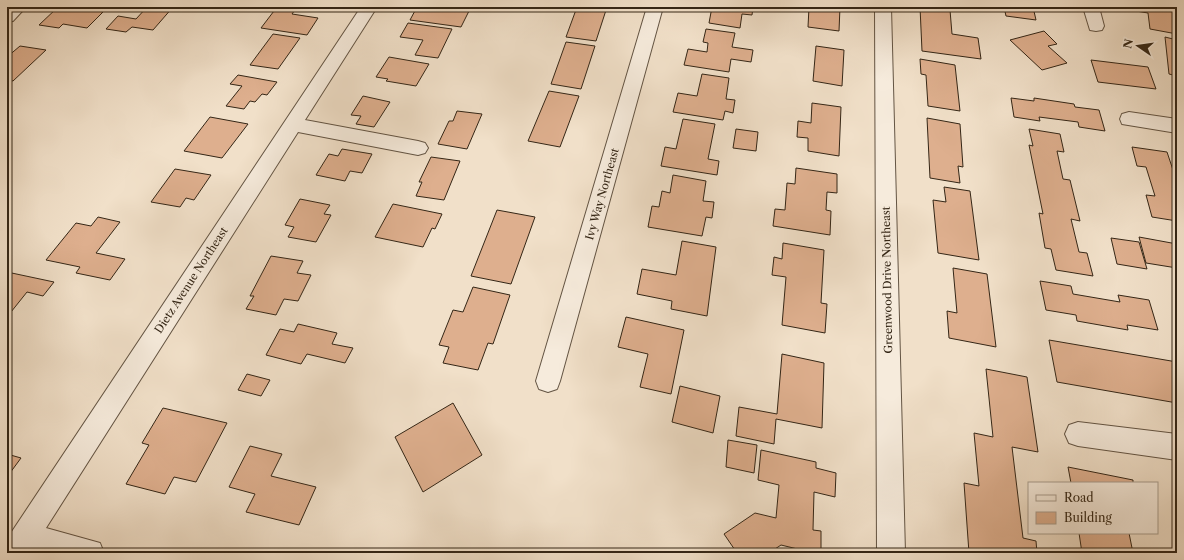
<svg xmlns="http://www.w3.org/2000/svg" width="1184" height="560" font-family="'Libre Caslon Text',serif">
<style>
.building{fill:#deaf8e;stroke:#342616}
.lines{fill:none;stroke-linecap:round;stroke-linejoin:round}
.minor-casing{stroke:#635443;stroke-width:2}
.minor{fill:#f6ebdc;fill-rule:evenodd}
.labels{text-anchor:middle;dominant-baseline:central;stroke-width:3.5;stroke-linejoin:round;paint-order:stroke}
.street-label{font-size:11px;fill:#342616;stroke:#f6ebdc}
</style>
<rect width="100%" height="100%" fill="#f1e0c9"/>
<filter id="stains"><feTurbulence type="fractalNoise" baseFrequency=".005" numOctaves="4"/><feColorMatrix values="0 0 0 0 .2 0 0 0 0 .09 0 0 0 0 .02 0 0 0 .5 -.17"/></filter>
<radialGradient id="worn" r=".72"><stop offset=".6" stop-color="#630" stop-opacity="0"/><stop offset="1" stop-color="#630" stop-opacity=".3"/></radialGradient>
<path class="building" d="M58 7H76L103 12 87 28 63 24 59 28 39 25Z
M147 7H173L153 30 132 27 126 32 106 29 118 16 136 19Z
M277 7H297L292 14 318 18 307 35 261 28Z
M417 7 426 8 471 7 461 27 410 20Z
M577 7H607L596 41 566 37Z
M712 7H753L752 15 742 14 740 28 709 23Z
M809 7H840L839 31 808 27Z
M920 7 950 10 952 34 978 38 981 59 922 51Z
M1004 7H1033L1036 20 1006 16Z
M1135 7 1177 8V34L1150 29 1148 13 1136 11Z
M408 23 452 29 438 58 415 55 423 40 400 37Z
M706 29 735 33 732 47 753 50 751 62 731 59 729 72 684 65 688 49 707 52 708 43 703 42Z
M1044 31 1057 44 1048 46 1067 63 1042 70 1010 40Z
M273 34 300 38 278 69 250 65Z
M1165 37 1177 40V76L1169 74Z
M566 42 595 46 581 89 551 84Z
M20 46 46 50 13 81 7 80V57Z
M816 46 844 50 842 86 813 81Z
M389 57 429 64 416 86 386 81 388 79 376 77Z
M920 59 955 65 960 111 928 106 926 75 921 74Z
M1091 60 1148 67 1156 89 1098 82Z
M702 74 729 78 726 99 735 100 733 113 725 111 723 120 673 112 678 93 697 96Z
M238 75 277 82 267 95 262 94 255 102 250 101 244 109 226 106 242 86 230 84Z
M549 91 579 96 560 147 528 141Z
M363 96 390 102 374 127 356 124 361 116 351 115Z
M1011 98 1034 101V98L1074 104 1075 107 1099 110 1105 131 1079 127 1078 122 1039 117 1040 121 1014 117Z
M812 103 841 107 839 156 808 151V138L797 137 798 121 811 123Z
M457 111 482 114 467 149 438 144 449 121H453Z
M210 117 248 124 222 158 184 151Z
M927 118 960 124 963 167 958 166 960 183 930 178Z
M683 119 715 124 708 159 719 161 717 175 661 166 665 147 676 149Z
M736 129 758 132 756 151 733 148Z
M1029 129 1060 134 1064 152 1057 151 1063 179 1070 180 1080 221 1071 219 1079 252 1087 253 1093 276 1056 270 1051 249 1045 248 1039 213 1043 214 1029 145 1033 146Z
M1132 147 1167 152 1177 182V201L1175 200 1177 207V221L1152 217 1146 195 1155 196 1146 167 1137 166Z
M342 149 372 154 362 173 350 171 345 181 316 175 329 154 338 156Z
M431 157 460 161 444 200 416 196 422 182H419Z
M796 168 837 174V193L827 192 826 210 831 211 830 235 773 226 775 209 785 210 787 183 795 184Z
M175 169 211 175 194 200 186 198 180 207 151 202Z
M673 175 706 181 703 201 714 202 712 218 706 217 702 236 648 227 652 206 659 207 662 191 670 193Z
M944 187 970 191 979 260 938 253 933 200 946 202Z
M300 199 330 205 324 214 331 215 316 242 288 237 294 227 285 225Z
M393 204 442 214 435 229 432 228 423 247 375 237Z
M497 210 535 217 511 284 471 276Z
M98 217 120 222 96 253 125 259 110 280 76 273 80 267 46 260 76 223 91 226Z
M1139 237 1177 244V268L1146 263Z
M1111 238 1139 242 1147 269 1117 264Z
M682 241 716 247 707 316 671 309 672 301 637 294 642 269 676 275Z
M783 243 824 250 821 303 827 304 825 333 782 325 786 277 772 275 774 257 782 259Z
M271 256 303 261 297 273 311 275 298 301 284 299 276 315 246 309 254 296H250Z
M953 268 987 274 996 347 949 338 947 311 957 313Z
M7 272 54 282 43 296 27 292 7 317Z
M1040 281 1071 286 1073 294 1120 302 1118 295 1149 300 1158 330 1127 325 1128 330 1077 321 1076 315 1046 310Z
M473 287 510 295 493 344 488 343 478 370 443 363 449 347 439 345 453 310 463 312Z
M626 317 684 330 671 394 640 387 648 354 618 347Z
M298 324 337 333 332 344 353 348 345 363 307 354 301 364 266 355 280 329 294 332Z
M1049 340 1177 362V403L1057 382Z
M782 354 824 363 822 428 776 419 774 444 736 436 739 407 777 414Z
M986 369 1027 377 1038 452 1012 447 1023 538 1036 541 1037 553H969L964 483 979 486 974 433 993 437Z
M247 374 270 380 261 396 238 390Z
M680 386 720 396 713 433 672 422Z
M453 403 482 455 423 492 395 437Z
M163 408 227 423 196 482 174 477 165 494 126 484 149 445 142 443Z
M728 440 757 445 754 473 726 467Z
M250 446 282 454 271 476 316 487 299 525 246 512 255 494 229 487Z
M761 450 816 462V468L836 473 835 497 814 492 813 530 821 531V553H814L781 545 769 553H737L724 534 755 513 776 518 779 485 758 480Z
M7 454 21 458 7 477Z
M1068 467 1133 480V483H1071Z
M1079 533H1129L1133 553H1082Z"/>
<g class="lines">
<g class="minor-casing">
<path id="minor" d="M8 7H26L13 21 7 22Z
M361 7H377L305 120 418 141 425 143 428 148 425 153 418 155 298 132 46 528 100 543 104 553H37L31 551 30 553H7V539Z
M647 7H663L560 381 557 389 548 392 539 389 536 381Z
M875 7H891L905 553H877Z
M1083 7H1099L1104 26 1102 30 1096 31 1090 30Z
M1129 112 1177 119V133L1122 124 1120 119 1122 114Z
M1078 422 1177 434V460L1078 446 1069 443 1065 434 1069 425Z"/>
</g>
<use href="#minor" class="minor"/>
</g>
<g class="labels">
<g class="street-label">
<text transform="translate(602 194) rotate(-74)">Ivy Way Northeast</text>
<text transform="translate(191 280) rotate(-57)">Dietz Avenue Northeast</text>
<text transform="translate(887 280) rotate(-91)">Greenwood Drive Northeast</text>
</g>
</g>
<rect width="1184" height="560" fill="none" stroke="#f1e0c9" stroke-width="24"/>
<rect x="8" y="8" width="1168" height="544" fill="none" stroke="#342616" stroke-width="2"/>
<rect x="12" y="12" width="1160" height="536" fill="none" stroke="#342616"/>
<rect x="1028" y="482" width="130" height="52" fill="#f6ebdc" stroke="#a89c8d"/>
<rect x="1036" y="495" width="20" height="6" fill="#f6ebdc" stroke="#a89c8d"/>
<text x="1064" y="502" font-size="12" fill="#342616">Road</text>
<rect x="1036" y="512" width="20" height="12" fill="#deaf8e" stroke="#a89c8d"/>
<text x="1064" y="522" font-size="12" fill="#342616">Building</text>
<g transform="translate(1138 46) rotate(283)" stroke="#f6ebdc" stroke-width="3" paint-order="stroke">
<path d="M0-3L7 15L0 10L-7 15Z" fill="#342616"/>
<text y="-6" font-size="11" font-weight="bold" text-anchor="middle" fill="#342616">N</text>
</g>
<rect width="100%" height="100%" filter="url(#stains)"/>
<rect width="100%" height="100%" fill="url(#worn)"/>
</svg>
